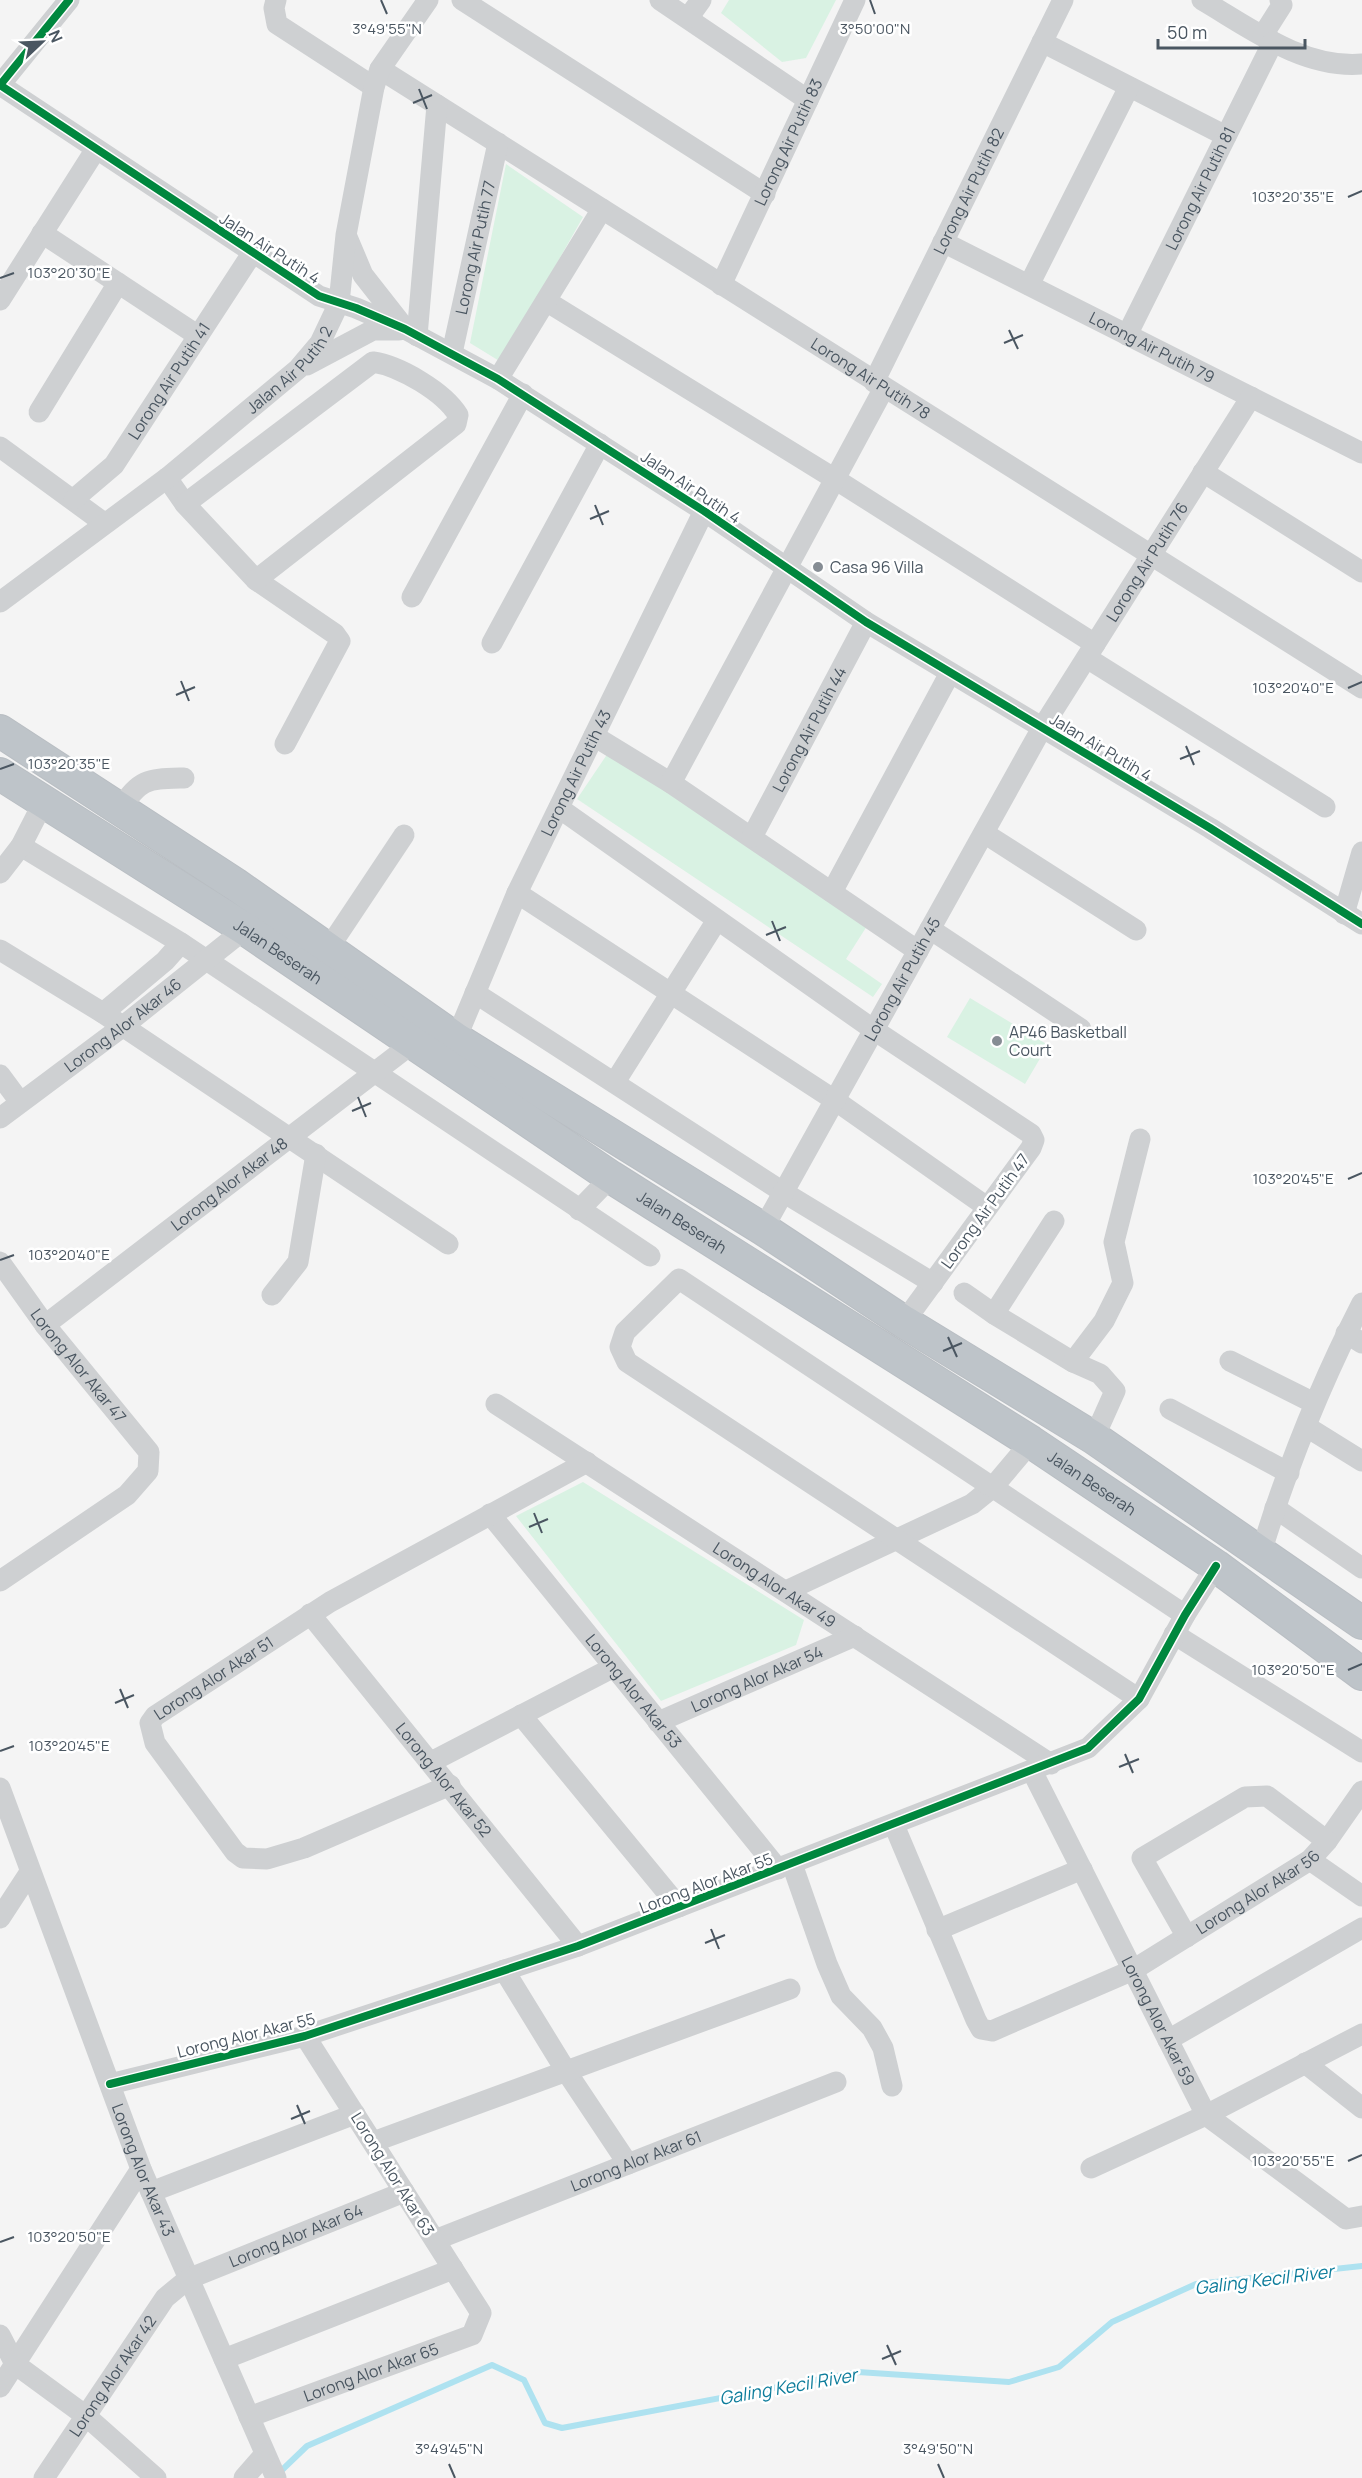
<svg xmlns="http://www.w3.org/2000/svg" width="1362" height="2478" font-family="Manrope,sans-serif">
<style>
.green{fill:#d9f2e3}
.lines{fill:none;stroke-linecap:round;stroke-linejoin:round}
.stream{stroke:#aee2f0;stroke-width:6}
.highway-casing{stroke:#b9bec3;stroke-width:34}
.minor{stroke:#ced0d2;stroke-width:21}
.highway{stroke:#bec4c9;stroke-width:32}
.cycleway-casing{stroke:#fff;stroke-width:11}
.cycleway{stroke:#00873e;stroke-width:8}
.ticks{fill:none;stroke:#4a5661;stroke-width:2}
.poi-dot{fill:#868d94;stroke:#fff;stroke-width:2}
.labels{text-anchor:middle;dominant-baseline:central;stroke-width:5;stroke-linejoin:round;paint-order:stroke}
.street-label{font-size:16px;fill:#4a5661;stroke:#fff}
.poi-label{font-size:16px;fill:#4a5661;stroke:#fff;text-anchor:start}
.water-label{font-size:18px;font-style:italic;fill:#0c7c9b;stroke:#fff}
.ticks-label{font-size:15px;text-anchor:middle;fill:#4a5661;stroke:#fff;stroke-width:5;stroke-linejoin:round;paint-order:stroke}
</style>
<rect width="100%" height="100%" fill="#f4f4f4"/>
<path class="green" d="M729 0H836L806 58 782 62 721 13Z
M506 164 583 217 501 362 470 343Z
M608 753 867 926 846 959 882 984 873 997 577 799Z
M970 998 1048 1045 1025 1084 947 1037Z
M583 1482 804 1620 796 1645 661 1701 516 1516Z"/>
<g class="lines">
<path class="stream" d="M282 2470 307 2446 492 2365 524 2380 545 2423 562 2428 858 2372 1009 2382 1059 2367 1112 2322 1196 2284 1362 2266"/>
<g class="highway-casing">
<g id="highway">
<path d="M0 731 235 884 456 1039 763 1229 904 1322 1094 1438 1362 1623"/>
<path id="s26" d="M0 774 245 929 611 1177 1031 1442 1216 1566 1362 1674"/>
</g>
</g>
<g class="minor">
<path d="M69 0 0 85 319 296 356 308 405 329 498 379 704 511 866 622 1210 828 1362 924"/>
<path d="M276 0 274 8 277 24 374 87"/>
<path d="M462 0 765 194"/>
<path d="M660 0 808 100"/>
<path d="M1202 0C1250 28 1303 69 1362 64"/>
<path d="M688 18 701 0"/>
<path d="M1263 35 1282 5 1280 0"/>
<path d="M1042 42 1226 136"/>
<path id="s1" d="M380 69 1362 688"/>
<path d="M42 233 197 335"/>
<path d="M347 237 363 275 403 326"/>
<path id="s2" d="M943 242 1362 453"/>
<path id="s3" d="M721 285 855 0"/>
<path d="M1029 285 1129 87"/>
<path d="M0 300 96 149"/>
<path d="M546 301 835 479 1095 644"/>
<path id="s4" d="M1127 335 1273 42"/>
<path d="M417 336 437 105"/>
<path id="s5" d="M452 353 498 143"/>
<path d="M307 365 373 330H399"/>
<path d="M498 379 602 209"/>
<path id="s6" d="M874 382 1063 0"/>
<path d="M39 412 118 283"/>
<path d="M0 447 104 523"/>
<path d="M1203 472 1362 572"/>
<path d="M167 478 185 504 256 580 335 634 340 641 285 744"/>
<path id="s7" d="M74 499 114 465 253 252"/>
<path d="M185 504 373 362C400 366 444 392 458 415L456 424 256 580"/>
<path d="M412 597 523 394"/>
<path id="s8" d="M0 602 167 478 298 369 320 343 339 303 346 235 374 87 380 69 428 0"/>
<path d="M492 643 600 444"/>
<path d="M1087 658 1325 807"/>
<path d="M594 736 671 783 918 951"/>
<path d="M671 783 884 388"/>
<path d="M559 808 874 1030 1031 1134 1034 1140 1031 1148 904 1322"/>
<path d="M120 809C141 778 147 779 184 778"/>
<path d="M984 833 1136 930"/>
<path id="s9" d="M752 837 866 622"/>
<path d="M21 846 181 943 650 1256"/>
<path d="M0 873 21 846 44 801"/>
<path d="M832 892 950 673"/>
<path d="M517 893 836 1101 987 1207"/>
<path d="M1344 914 1362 852"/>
<path d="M930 929 1081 1029"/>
<path d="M328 949 404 835"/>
<path d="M0 950 103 1013 448 1244"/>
<path d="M475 993 783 1192 933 1283"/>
<path d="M103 1013 165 961 181 943"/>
<path id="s10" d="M456 1039 517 893 704 511"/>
<path d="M0 1075 20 1102"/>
<path d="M615 1082 717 920"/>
<path id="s11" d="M0 1118 122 1027 245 929"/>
<path d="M579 1210 611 1177"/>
<path d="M1054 1221 994 1314 1073 1362"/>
<path id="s12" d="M763 1229 1042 728 1251 397"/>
<path id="s13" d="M0 1262 45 1325 149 1452 148 1471 127 1495 0 1581"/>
<path d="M964 1293 994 1314"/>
<path d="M272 1295 298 1262 316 1154"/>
<path id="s14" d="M45 1325 413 1043"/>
<path d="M1346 1333 1362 1343"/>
<path d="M1230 1361 1314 1403"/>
<path id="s15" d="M496 1404 1051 1764"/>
<path d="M1170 1409 1289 1473"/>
<path d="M1307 1427 1362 1461"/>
<path d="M1094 1438 1115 1391 1100 1374 1073 1362 1104 1321 1123 1283 1114 1242 1140 1139"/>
<path d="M1275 1508 1362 1568"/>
<path id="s16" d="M490 1514 778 1869"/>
<path d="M1261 1553C1287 1467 1321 1383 1362 1303"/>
<path d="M786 1591 972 1504 993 1487 1031 1442"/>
<path id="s17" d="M310 1614 578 1946"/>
<path d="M1174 1634 1362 1752"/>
<path d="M1139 1699 627 1362 620 1347 625 1332 679 1279 1185 1615"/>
<path d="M521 1715 679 1907"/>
<path id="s18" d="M658 1722 855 1636"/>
<path d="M431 1762 614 1667"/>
<path id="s19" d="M1032 1771 1206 2115 1346 2219 1362 2216"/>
<path id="s20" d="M450 1785 304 1848 267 1859 243 1858 235 1852 155 1743 150 1723 155 1716 330 1602 587 1462"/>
<path id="s21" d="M0 1788 141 2169 276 2478"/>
<path id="s22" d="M894 1825 976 2020 981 2029 992 2031 1133 1970 1310 1860 1327 1841 1362 1791"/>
<path d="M1310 1860 1362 1896"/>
<path d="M792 1864 827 1964 841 1996 872 2028 883 2048 892 2086"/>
<path d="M0 1918 30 1872"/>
<path d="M937 1930 1082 1869"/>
<path d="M1187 1937 1142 1858 1245 1797 1267 1796 1327 1841"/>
<path d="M504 1970 566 2071 628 2164"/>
<path d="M1168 2040 1362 1928"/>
<path d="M1305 2063 1362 2108"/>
<path d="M110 2084 305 2036 578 1946 1088 1748 1139 1699 1185 1615 1216 1566"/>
<path d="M373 2142 790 1989"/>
<path d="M1091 2168 1206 2115 1362 2034"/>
<path d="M151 2192 355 2114"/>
<path id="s23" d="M435 2240 836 2082"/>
<path d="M0 2335 15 2364 86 2416 156 2478"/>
<path d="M224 2359 453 2269"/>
<path d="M0 2387 141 2169"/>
<path id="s24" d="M249 2417 472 2335 481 2313 305 2036"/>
<path id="s25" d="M44 2478 165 2298 188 2279 404 2192"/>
<path d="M244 2478 265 2454"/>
</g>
<use href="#highway" class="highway"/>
<g class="cycleway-casing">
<path id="cycleway" d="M69 0 0 85 319 296 356 308 405 329 498 379 704 511 866 622 1210 828 1362 924
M110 2084 305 2036 578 1946 1088 1748 1139 1699 1185 1615 1216 1566"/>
</g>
<use href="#cycleway" class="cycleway"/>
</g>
<path class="ticks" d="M381 0 387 14M870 0 875 14M419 89 427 109M413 103 432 95M1348 197 1362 191M0 278 14 273M1009 330 1018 349M1004 343 1023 335M595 505 603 525M590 519 609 511M181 681 189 701M1348 688 1362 682M176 695 195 687M1186 746 1194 765M1180 759 1200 751M0 769 14 764M772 921 780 941M766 935 786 927M358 1097 366 1117M352 1111 371 1103M1348 1179 1362 1173M0 1260 14 1255M948 1337 957 1357M943 1351 962 1343M534 1513 542 1533M529 1527 548 1519M1348 1670 1362 1664M120 1689 128 1708M115 1703 134 1695M0 1751 14 1746M1125 1754 1133 1773M1119 1767 1139 1759M711 1929 719 1949M705 1943 725 1935M297 2105 305 2124M291 2119 310 2111M1348 2161 1362 2155M0 2242 14 2237M887 2345 896 2365M882 2359 901 2351M449 2464 455 2478M938 2464 944 2478"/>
<g class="poi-dot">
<circle cx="818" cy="567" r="6"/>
<circle cx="997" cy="1041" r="6"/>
</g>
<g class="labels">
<g class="street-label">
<text stroke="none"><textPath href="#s3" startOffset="158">Lorong Air Putih 83</textPath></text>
<text stroke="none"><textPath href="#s4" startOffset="164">Lorong Air Putih 81</textPath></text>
<text stroke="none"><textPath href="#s6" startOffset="213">Lorong Air Putih 82</textPath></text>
<text transform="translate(270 248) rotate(33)">Jalan Air Putih 4</text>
<text stroke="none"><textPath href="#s5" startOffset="108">Lorong Air Putih 77</textPath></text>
<text stroke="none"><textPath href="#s2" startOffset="234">Lorong Air Putih 79</textPath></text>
<text stroke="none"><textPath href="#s8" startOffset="372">Jalan Air Putih 2</textPath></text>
<text stroke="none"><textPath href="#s1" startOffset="580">Lorong Air Putih 78</textPath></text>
<text stroke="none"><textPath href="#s7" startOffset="153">Lorong Air Putih 41</textPath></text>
<text transform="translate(691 487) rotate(34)">Jalan Air Putih 4</text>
<text stroke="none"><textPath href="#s12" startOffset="770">Lorong Air Putih 76</textPath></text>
<text stroke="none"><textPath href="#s9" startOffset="122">Lorong Air Putih 44</textPath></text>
<text transform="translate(1101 747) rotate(31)">Jalan Air Putih 4</text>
<text stroke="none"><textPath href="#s10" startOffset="292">Lorong Air Putih 43</textPath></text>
<text stroke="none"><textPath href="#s26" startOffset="330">Jalan Beserah</textPath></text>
<text stroke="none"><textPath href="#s12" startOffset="286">Lorong Air Putih 45</textPath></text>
<text stroke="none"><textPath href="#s11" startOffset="154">Lorong Alor Akar 46</textPath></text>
<text stroke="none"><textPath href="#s14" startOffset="232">Lorong Alor Akar 48</textPath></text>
<text transform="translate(985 1211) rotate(-54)">Lorong Air Putih 47</text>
<text stroke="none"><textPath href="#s26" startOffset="816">Jalan Beserah</textPath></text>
<text stroke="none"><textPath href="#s13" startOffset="130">Lorong Alor Akar 47</textPath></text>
<text stroke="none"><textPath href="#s26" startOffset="1302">Jalan Beserah</textPath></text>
<text stroke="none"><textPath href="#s15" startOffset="332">Lorong Alor Akar 49</textPath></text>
<text stroke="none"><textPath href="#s20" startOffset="466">Lorong Alor Akar 51</textPath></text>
<text stroke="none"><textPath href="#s18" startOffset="108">Lorong Alor Akar 54</textPath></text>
<text stroke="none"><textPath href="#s16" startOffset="228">Lorong Alor Akar 53</textPath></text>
<text stroke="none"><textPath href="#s17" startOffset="213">Lorong Alor Akar 52</textPath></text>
<text transform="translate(706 1883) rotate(-21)">Lorong Alor Akar 55</text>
<text stroke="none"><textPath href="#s22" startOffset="534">Lorong Alor Akar 56</textPath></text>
<text stroke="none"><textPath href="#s19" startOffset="280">Lorong Alor Akar 59</textPath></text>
<text transform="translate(246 2035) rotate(-14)">Lorong Alor Akar 55</text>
<text stroke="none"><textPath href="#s23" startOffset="216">Lorong Alor Akar 61</textPath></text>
<text stroke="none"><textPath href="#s21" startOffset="408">Lorong Alor Akar 43</textPath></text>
<text transform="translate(393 2174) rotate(58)">Lorong Alor Akar 63</text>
<text stroke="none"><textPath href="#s25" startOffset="363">Lorong Alor Akar 64</textPath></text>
<text stroke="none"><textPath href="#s24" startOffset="130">Lorong Alor Akar 65</textPath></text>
<text stroke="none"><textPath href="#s25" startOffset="123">Lorong Alor Akar 42</textPath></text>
</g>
<g class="poi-label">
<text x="830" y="567">Casa 96 Villa</text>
<text x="1009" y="1032">AP46 Basketball<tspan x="1009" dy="18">Court</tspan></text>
</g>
<g class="water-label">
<text transform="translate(1264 2279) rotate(-7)">Galing Kecil River</text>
<text transform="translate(788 2386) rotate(-10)">Galing Kecil River</text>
</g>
</g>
<g class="ticks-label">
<text x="387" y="34">3°49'55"N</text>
<text x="875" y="34">3°50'00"N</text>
<text x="1293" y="202">103°20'35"E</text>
<text x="69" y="278">103°20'30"E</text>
<text x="1293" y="693">103°20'40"E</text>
<text x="69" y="769">103°20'35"E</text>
<text x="1293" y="1184">103°20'45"E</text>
<text x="69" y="1260">103°20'40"E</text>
<text x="1293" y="1675">103°20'50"E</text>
<text x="69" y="1751">103°20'45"E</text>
<text x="1293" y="2166">103°20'55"E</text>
<text x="69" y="2242">103°20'50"E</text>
<text x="449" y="2454">3°49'45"N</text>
<text x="938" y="2454">3°49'50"N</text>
</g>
<g transform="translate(42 42) rotate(67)" stroke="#ffffff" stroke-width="4.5" paint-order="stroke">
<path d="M0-4.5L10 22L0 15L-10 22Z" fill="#4a5661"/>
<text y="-9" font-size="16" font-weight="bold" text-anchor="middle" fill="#4a5661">N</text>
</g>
<path d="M1158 39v9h147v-9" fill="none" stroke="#4a5661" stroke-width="3"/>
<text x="1167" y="39" font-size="18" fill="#4a5661" stroke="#ffffff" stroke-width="4.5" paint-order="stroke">50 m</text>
</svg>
